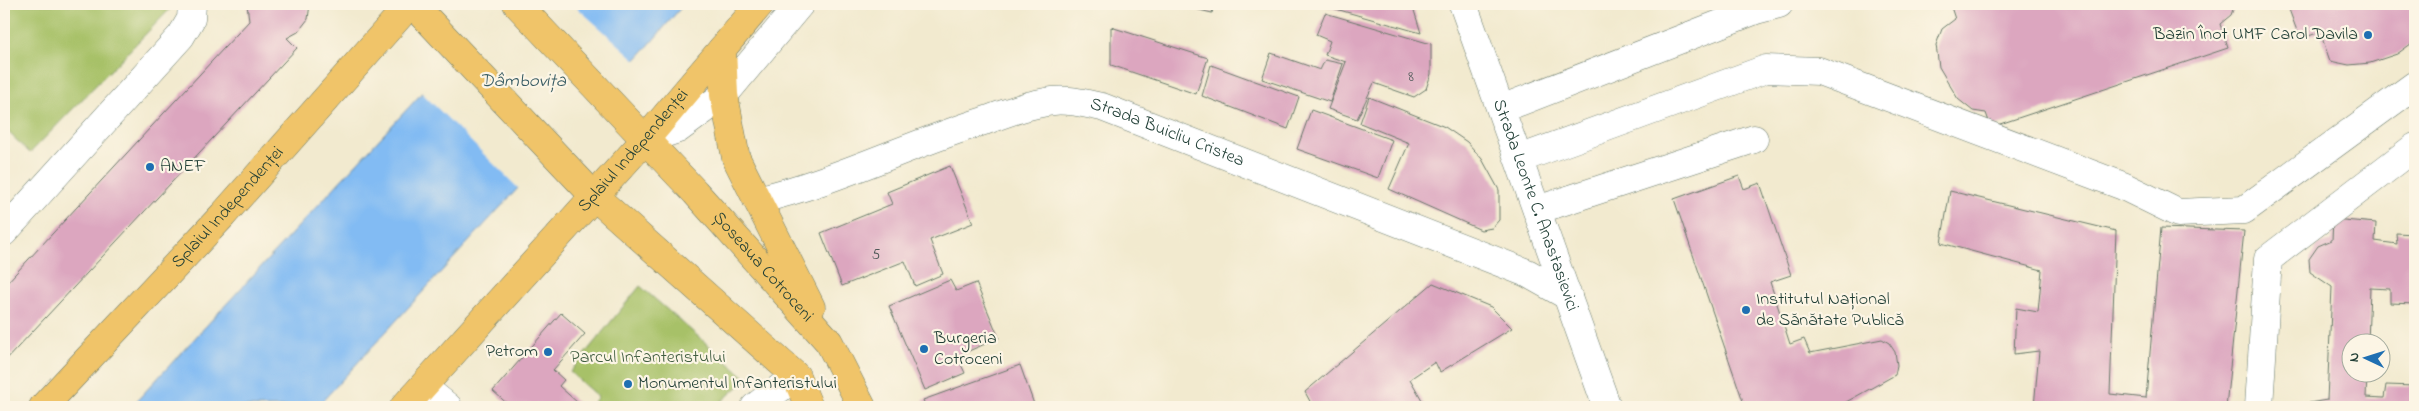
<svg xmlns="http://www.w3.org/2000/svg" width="2419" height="411" font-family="'Indie Flower',sans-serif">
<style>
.green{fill:#a7c167;stroke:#637f4e}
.water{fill:#82bbf3;stroke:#507c94}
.pier{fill:#f2eacf}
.building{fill:#dca6bf}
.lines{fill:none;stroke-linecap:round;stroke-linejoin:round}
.minor-casing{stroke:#697a6a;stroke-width:29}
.major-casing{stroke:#697a6a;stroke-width:29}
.minor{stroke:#fff;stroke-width:28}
.major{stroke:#f0c469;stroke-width:28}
.poi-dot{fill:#1f6fb2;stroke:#fcf5e5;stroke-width:2}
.labels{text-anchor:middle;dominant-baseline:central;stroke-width:4.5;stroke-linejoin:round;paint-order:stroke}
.number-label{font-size:15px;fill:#4e5757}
.poi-label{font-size:18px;fill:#1f3d34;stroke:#fcf5e5;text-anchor:start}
.street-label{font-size:18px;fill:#1f3d34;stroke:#fcf5e5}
.park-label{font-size:18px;fill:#415e41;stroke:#fcf5e5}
.water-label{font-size:19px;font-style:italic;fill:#385c64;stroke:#fcf5e5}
</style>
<rect width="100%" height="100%" fill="#fcf5e5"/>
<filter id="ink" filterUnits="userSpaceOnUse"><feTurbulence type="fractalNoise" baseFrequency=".02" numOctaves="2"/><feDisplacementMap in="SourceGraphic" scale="10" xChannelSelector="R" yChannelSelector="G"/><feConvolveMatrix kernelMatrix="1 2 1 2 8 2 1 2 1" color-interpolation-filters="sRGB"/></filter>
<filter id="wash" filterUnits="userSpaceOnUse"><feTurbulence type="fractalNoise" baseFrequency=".0096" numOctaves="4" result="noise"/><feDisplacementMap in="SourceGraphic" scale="20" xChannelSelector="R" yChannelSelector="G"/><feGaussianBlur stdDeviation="1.12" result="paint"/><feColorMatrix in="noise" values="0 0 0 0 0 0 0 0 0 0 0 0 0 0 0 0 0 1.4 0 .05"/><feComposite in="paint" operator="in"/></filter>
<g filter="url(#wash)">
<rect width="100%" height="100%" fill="#f2eacf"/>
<path class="green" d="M4 4H167L171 8 30 153 4 128Z
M640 286 747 379 715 407H590L598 397 570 372Z"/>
<path class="water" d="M498 4H684L643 52 317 407H131L422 93Z"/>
<path class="pier" d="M497 4H573L638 62 520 190 422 93 428 83Z"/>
<g id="blocks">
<path class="building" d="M247 4H310L308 19 298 32 287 38 297 48 4 362V286L249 21Z
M1174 4H1214L1212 13Z
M1318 4H1412L1421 33Z
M1950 4H2235L2231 15 2220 24 2228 48 1991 127 1986 113 1973 111 1958 99 1939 67 1936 45 1942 29 1955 19Z
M2287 4H2415V41L2397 54 2370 63 2349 65 2330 61 2320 32 2300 39Z
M1325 13 1431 44V74L1426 89 1414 97 1374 83 1357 119 1328 109 1346 62 1325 55 1330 41 1316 35Z
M1111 27 1208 58 1196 94 1111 65Z
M1271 53 1320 70 1325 60 1343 64 1330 102 1262 79Z
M1211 65 1299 97 1288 129 1202 96Z
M1369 97 1445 127 1467 142 1482 159 1499 190V220L1492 228 1481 230 1389 189 1409 143 1360 123Z
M1311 110 1392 140 1378 178 1297 149Z
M950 166 973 223 930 240 943 274 915 286 905 261 842 286 821 233 892 204 887 192Z
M1739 176 1744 189 1760 183 1791 275 1770 282 1790 344 1804 339 1810 353 1882 339 1889 343 1895 352 1897 365 1895 375 1837 407H1745L1674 199Z
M1950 191 2116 231 2110 394 2146 398 2161 228 2244 231 2226 407H2034L2039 351 2014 354 2016 308 2038 312 2042 270 1941 243Z
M2333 219 2376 223 2375 241 2397 244 2396 233 2415 234V304L2390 303V289L2370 288 2368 344H2352V374H2367L2366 397 2384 398 2386 385 2415 386V407H2307L2309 403 2327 400 2332 287 2310 272 2309 259 2318 246 2332 240Z
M950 280 956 291 976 283 999 338 957 356 965 373 925 390 889 306Z
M1433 283 1491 307 1512 328 1440 372 1435 362 1410 379 1426 407H1313L1305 392Z
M561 313 585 334 553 370 564 380 559 386 578 403 574 407H511L493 391Z
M1020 365 1035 407H926L923 400Z"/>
</g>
</g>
<g filter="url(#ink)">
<use href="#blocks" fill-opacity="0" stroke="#697a6a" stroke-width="1"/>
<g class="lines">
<g class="minor-casing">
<g id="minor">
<path id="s1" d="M1463 4 1607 407"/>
<path d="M1501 109 1756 10 1779 4"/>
<path d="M645 140 678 129 724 95 800 4"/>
<path d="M1519 159 1766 69 1819 71 2123 186 2178 213 2244 210 2415 85"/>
<path id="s2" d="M757 200C835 182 907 145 984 121 1006 113 1029 104 1053 101 1069 99 1087 104 1102 107L1527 273 1568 296"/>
<path d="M1537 210 1754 139"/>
<path d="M4 232 181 36 191 19 192 4"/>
<path d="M423 387 448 407"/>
<path d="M755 407 796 376"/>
<path d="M2259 407 2268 259 2415 147"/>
</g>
</g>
<g class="major-casing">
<g id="major">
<path d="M413 4 594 196 796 376 809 407"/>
<path id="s3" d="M517 4 695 192 829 342 862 407"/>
<path d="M722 49 724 95 736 158 811 307"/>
<path id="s4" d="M43 407 223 215 410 4"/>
<path id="s5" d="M404 407 645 140 760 4"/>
</g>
</g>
<use href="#minor" class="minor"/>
<use href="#major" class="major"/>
</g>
</g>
<g class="poi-dot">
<circle cx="2368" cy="35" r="5"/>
<circle cx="150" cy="167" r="5"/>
<circle cx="1746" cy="310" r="5"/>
<circle cx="924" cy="349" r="5"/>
<circle cx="548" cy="352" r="5"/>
<circle cx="628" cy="384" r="5"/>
</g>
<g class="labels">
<g class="number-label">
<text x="1411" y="77">8</text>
<text x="876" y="255">5</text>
</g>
<g class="poi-label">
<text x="2358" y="35" text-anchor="end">Bazin Înot UMF Carol Davila</text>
<text x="160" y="167">ANEF</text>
<text x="1756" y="300">Institutul Național<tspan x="1756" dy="21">de Sănătate Publică</tspan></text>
<text x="934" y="339">Burgeria<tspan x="934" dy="21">Cotroceni</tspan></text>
<text x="538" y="352" text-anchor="end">Petrom</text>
<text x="638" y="384">Monumentul Infanteristului</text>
</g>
<g class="street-label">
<text stroke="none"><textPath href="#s2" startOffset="432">Strada Buicliu Cristea</textPath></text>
<text stroke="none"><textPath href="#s5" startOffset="344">Splaiul Independenței</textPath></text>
<text stroke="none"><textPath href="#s1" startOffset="214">Strada Leonte C. Anastasievici</textPath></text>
<text stroke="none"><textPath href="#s4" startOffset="272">Splaiul Independenței</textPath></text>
<text stroke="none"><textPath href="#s3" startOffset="360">Șoseaua Cotroceni</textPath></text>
</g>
<g class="park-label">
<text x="648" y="358">Parcul Infanteristului</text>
</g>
<g class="water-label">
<text x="523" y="81">Dâmbovița</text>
</g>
</g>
<rect width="2419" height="411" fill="none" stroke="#fcf5e5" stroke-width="20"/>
<g transform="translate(2366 358) rotate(274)"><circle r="24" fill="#fcf5e5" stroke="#a4ab9e"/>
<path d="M0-4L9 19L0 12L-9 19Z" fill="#1f6fb2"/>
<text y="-8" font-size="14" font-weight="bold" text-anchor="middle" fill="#1f3d34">N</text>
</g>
</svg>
